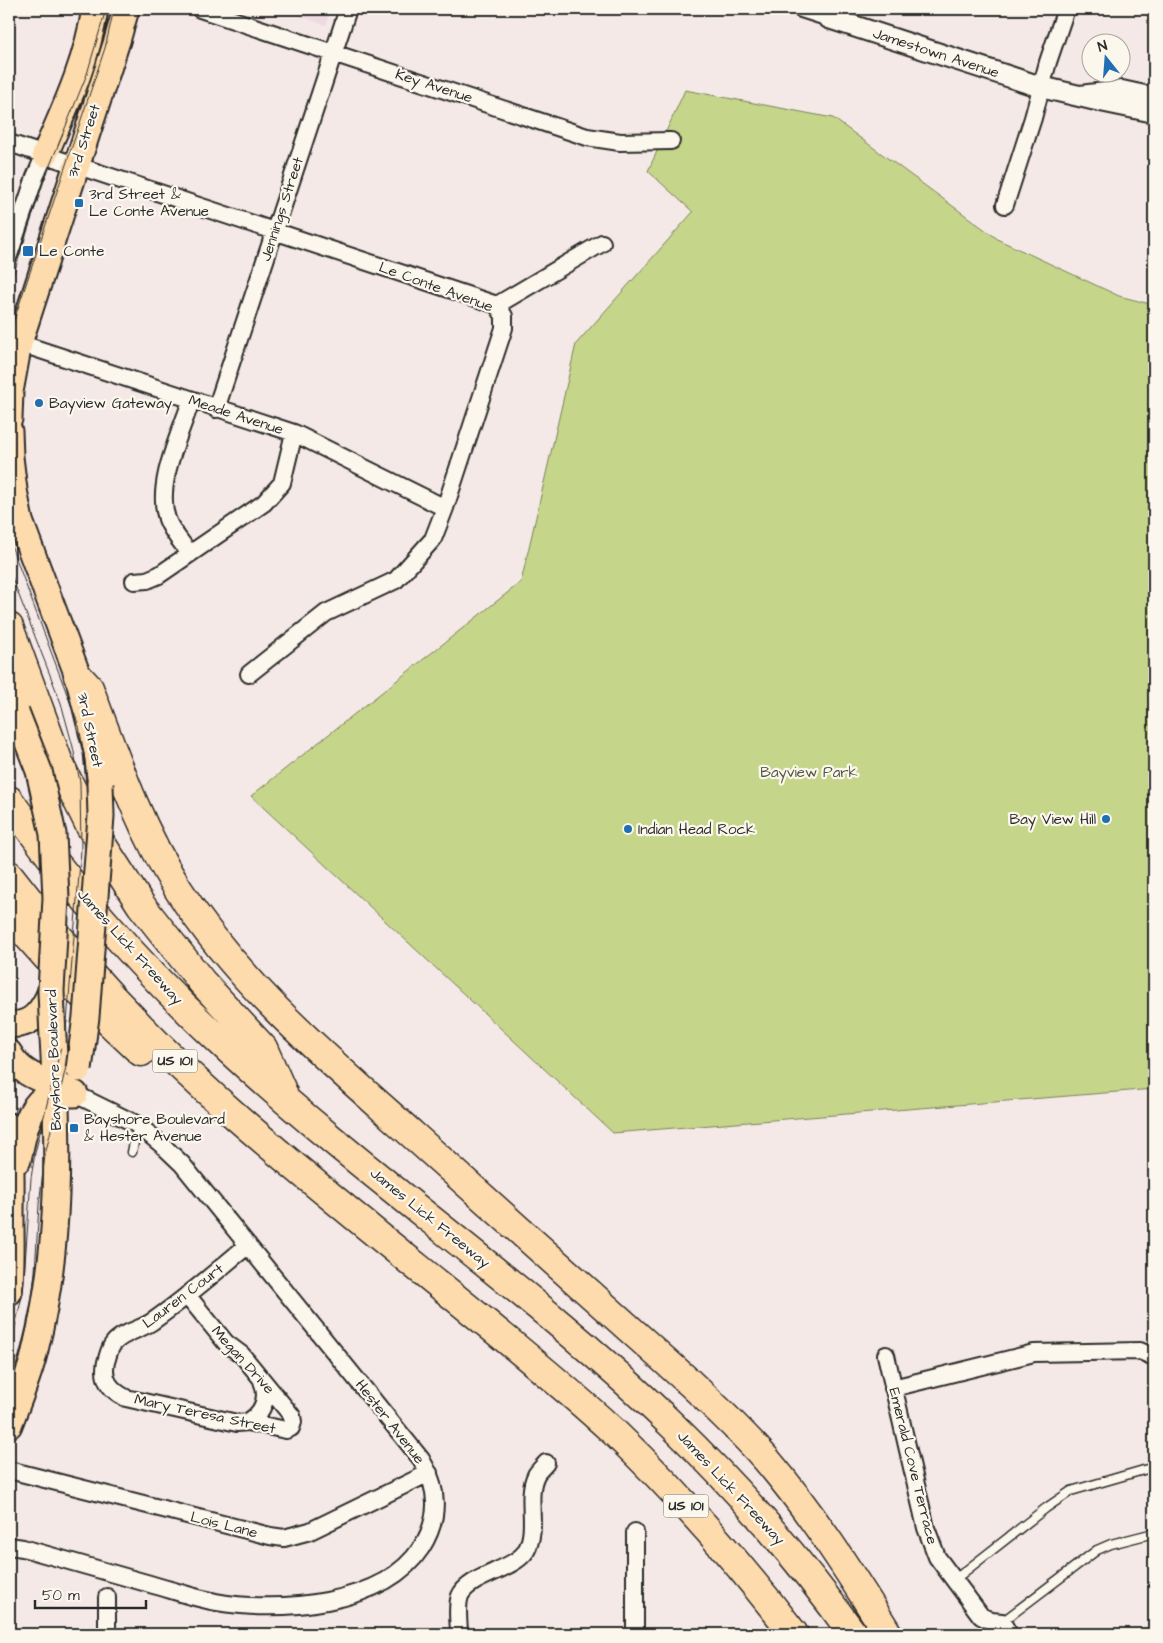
<svg xmlns="http://www.w3.org/2000/svg" width="1163" height="1643" font-family="'Architects Daughter',sans-serif">
<style>
.built{fill:#eed8e1}
.green{fill:#c5d68a;stroke:#78805a}
.lines{fill:none;stroke-linecap:round;stroke-linejoin:round}
.service-casing{stroke:#2b2b2b;stroke-width:11}
.minor-casing{stroke:#2b2b2b;stroke-width:20}
.tertiary-casing{stroke:#2b2b2b;stroke-width:24}
.primary-casing{stroke:#2b2b2b;stroke-width:29}
.motorway-casing{stroke:#2b2b2b;stroke-width:31}
.service{stroke:#fbf7ec;stroke-width:8}
.minor{stroke:#fbf7ec;stroke-width:16}
.tertiary{stroke:#fbf7ec;stroke-width:20}
.primary{stroke:#fedbac;stroke-width:25}
.motorway{stroke:#fedbac;stroke-width:28}
.tram{stroke:#2b2b2b;stroke-width:1}
.primary-bridge-casing{stroke:#2b2b2b;stroke-width:29;stroke-linecap:butt}
.primary-bridge{stroke:#fedbac;stroke-width:25}
.poi-dot{fill:#1f6fb2;stroke:#fbf7ec;stroke-width:2}
.labels{text-anchor:middle;dominant-baseline:central;stroke-width:4.5;stroke-linejoin:round;paint-order:stroke}
.shield{fill:#fbf7ec;stroke:#696865;stroke-width:1}
.shield-label{font-size:14px;font-weight:bold;fill:#2b2b2b}
.street-label{font-size:15px;fill:#2b2b2b;stroke:#fbf7ec}
.poi-label{font-size:15px;fill:#2b2b2b;stroke:#fbf7ec;text-anchor:start}
.park-label{font-size:15px;fill:#525643;stroke:#fbf7ec}
</style>
<rect width="100%" height="100%" fill="#f5e9e7"/>
<filter id="ink" filterUnits="userSpaceOnUse"><feTurbulence type="fractalNoise" baseFrequency=".02" numOctaves="2"/><feDisplacementMap in="SourceGraphic" scale="10" xChannelSelector="R" yChannelSelector="G"/><feConvolveMatrix kernelMatrix="1 2 1 2 8 2 1 2 1" color-interpolation-filters="sRGB"/></filter>
<g filter="url(#ink)">
<path class="built" d="M279 9H331L326 25Z"/>
<path class="green" d="M685 90 833 118 999 240 1119 296 1154 305V1089L613 1133 251 796 521 582 576 344 693 212 648 171Z"/>
<g class="lines">
<g class="service-casing">
<path id="service" d="M132 1152 138 1125
M954 1580 1046 1508 1071 1491 1154 1467
M1002 1622 1097 1550 1111 1544 1154 1533"/>
</g>
<g class="minor-casing">
<path id="minor" d="M200 9 587 137 620 142 671 141
M801 9 829 18 832 9
M1080 94 1122 89 1154 96
M9 143 497 305 504 316V328L445 508 433 539 396 580 326 613 249 674
M1005 205 1033 118 1048 62 1066 9
M9 255 35 177 45 154
M497 305 602 243
M19 343 294 433 445 508
M216 409 348 9
M190 554C182 543 171 531 167 519 155 484 180 435 191 401
M134 581 147 580 159 575 264 503 282 483 294 433
M187 1295 226 1343 242 1355 292 1416 293 1422 291 1428 286 1430 248 1422 237 1423 126 1398C110 1390 102 1379 106 1362 108 1356 109 1349 113 1344 122 1332 141 1330 153 1321 186 1298 217 1271 248 1245
M886 1355 926 1528 937 1557 981 1616 991 1621 1002 1622 1009 1634
M893 1388 1034 1353 1140 1351 1154 1357
M248 1422C264 1412 269 1398 262 1381
M9 1470 270 1536 284 1538 310 1531 429 1473
M635 1532V1634
M9 1546 23 1548C65 1560 108 1572 150 1584 172 1590 194 1598 216 1602 278 1613 383 1606 421 1548 440 1519 439 1488 421 1459L182 1164 161 1144 138 1125 75 1094
M107 1597V1634
M459 1634C459 1623 456 1607 460 1596 468 1576 514 1570 526 1551 539 1528 525 1497 536 1475 538 1471 543 1467 546 1463"/>
</g>
<g class="tertiary-casing">
<path id="tertiary" d="M829 18 1041 87 1096 100 1154 112"/>
</g>
<g class="primary-casing">
<path id="primary" d="M45 154C66 106 87 61 95 9
M9 419 10 392 19 343 117 41 126 9
M9 431 10 457 14 490 20 521 78 676 97 752 100 784
M9 695 16 712
M9 1024C31 1027 43 1011 51 991
M9 1053C23 1078 45 1079 68 1090
M9 1126C12 1158 11 1190 11 1223 11 1246 12 1269 9 1292
M18 1160C22 1141 26 1110 44 1098 52 1093 66 1094 75 1094
M9 1425C18 1401 29 1376 35 1350 61 1248 59 1143 53 1038"/>
</g>
<g class="motorway-casing">
<path id="motorway" d="M9 627 59 763 90 826 141 905 202 982 263 1048 283 1093
M78 676 89 688C115 757 139 827 178 889 240 986 329 1060 414 1136 506 1219 598 1301 690 1383 717 1408 742 1432 766 1459 812 1513 851 1574 888 1634
M9 800C71 889 146 973 226 1047 369 1180 533 1290 673 1426 739 1490 800 1560 853 1634
M9 875C77 964 154 1046 239 1119 319 1189 403 1255 485 1322 529 1358 573 1394 615 1433 680 1495 739 1563 794 1634
M9 914C50 963 94 1009 141 1052"/>
</g>
<use href="#service" class="service"/>
<use href="#minor" class="minor"/>
<use href="#tertiary" class="tertiary"/>
<use href="#primary" class="primary"/>
<use href="#motorway" class="motorway"/>
<path class="tram" d="M9 288 44 180 87 74 106 9
M9 335 105 48 114 9
M9 540 79 726 85 760 91 815 76 1025 45 1155 39 1205 35 1272 30 1314 20 1359 9 1390
M9 570 61 703 73 747 80 782 81 850 67 1022 35 1153 31 1178 23 1292 9 1353"/>
<g class="primary-bridge-casing">
<path id="primary-bridge" d="M16 712 39 771 53 834 56 898 51 991 53 1038
M79 1069 86 1017 101 816 100 784"/>
</g>
<use href="#primary-bridge" class="primary-bridge"/>
</g>
</g>
<g class="poi-dot">
<rect x="74" y="198" width="10" height="10" rx="2.5"/>
<rect x="22" y="245" width="12" height="12" rx="2.5"/>
<circle cx="39" cy="403" r="5"/>
<circle cx="1106" cy="819" r="5"/>
<circle cx="628" cy="829" r="5"/>
<rect x="69" y="1123" width="10" height="10" rx="2.5"/>
</g>
<g class="labels">
<g class="shield">
<rect x="152.5" y="1049.5" width="45" height="23" rx="4"/>
<rect x="663.5" y="1494.5" width="45" height="23" rx="4"/>
</g>
<g class="shield-label">
<text x="175" y="1061">US 101</text>
<text x="686" y="1506">US 101</text>
</g>
<g class="street-label">
<text transform="translate(936 53) rotate(18)">Jamestown Avenue</text>
<text transform="translate(434 86) rotate(18)">Key Avenue</text>
<text transform="translate(84 141) rotate(-72)">3rd Street</text>
<text transform="translate(282 209) rotate(-72)">Jennings Street</text>
<text transform="translate(436 287) rotate(20)">Le Conte Avenue</text>
<text transform="translate(236 415) rotate(18)">Meade Avenue</text>
<text transform="translate(90 730) rotate(78)">3rd Street</text>
<text transform="translate(130 947) rotate(48)">James Lick Freeway</text>
<text transform="translate(54 1060) rotate(-92)">Bayshore Boulevard</text>
<text transform="translate(430 1218) rotate(39)">James Lick Freeway</text>
<text transform="translate(183 1296) rotate(-37)">Lauren Court</text>
<text transform="translate(243 1360) rotate(48)">Megan Drive</text>
<text transform="translate(205 1414) rotate(12)">Mary Teresa Street</text>
<text transform="translate(390 1422) rotate(52)">Hester Avenue</text>
<text transform="translate(913 1466) rotate(76)">Emerald Cove Terrace</text>
<text transform="translate(731 1488) rotate(47)">James Lick Freeway</text>
<text transform="translate(224 1525) rotate(14)">Lois Lane</text>
</g>
<g class="poi-label">
<text x="89" y="194">3rd Street &amp;<tspan x="89" dy="17">Le Conte Avenue</tspan></text>
<text x="39" y="251">Le Conte</text>
<text x="49" y="403">Bayview Gateway</text>
<text x="1096" y="819" text-anchor="end">Bay View Hill</text>
<text x="638" y="829">Indian Head Rock</text>
<text x="84" y="1119">Bayshore Boulevard<tspan x="84" dy="17">&amp; Hester Avenue</tspan></text>
</g>
<g class="park-label">
<text x="809" y="772">Bayview Park</text>
</g>
</g>
<rect width="1163" height="1643" fill="none" stroke="#fbf7ec" stroke-width="30"/>
<rect x="15" y="15" width="1133" height="1613" fill="none" stroke="#2b2b2b" stroke-width="2" filter="url(#ink)"/>
<g transform="translate(1106 58) rotate(343)"><circle r="24" fill="#fbf7ec" stroke="#a8a59f"/>
<path d="M0-4L9 19L0 12L-9 19Z" fill="#1f6fb2"/>
<text y="-8" font-size="14" font-weight="bold" text-anchor="middle" fill="#2b2b2b">N</text>
</g>
<path d="M35 1600v8h111v-8" fill="none" stroke="#2b2b2b" stroke-width="2.5"/>
<text x="42" y="1600" font-size="15" fill="#2b2b2b" stroke="#fbf7ec" stroke-width="4" paint-order="stroke">50 m</text>
</svg>
